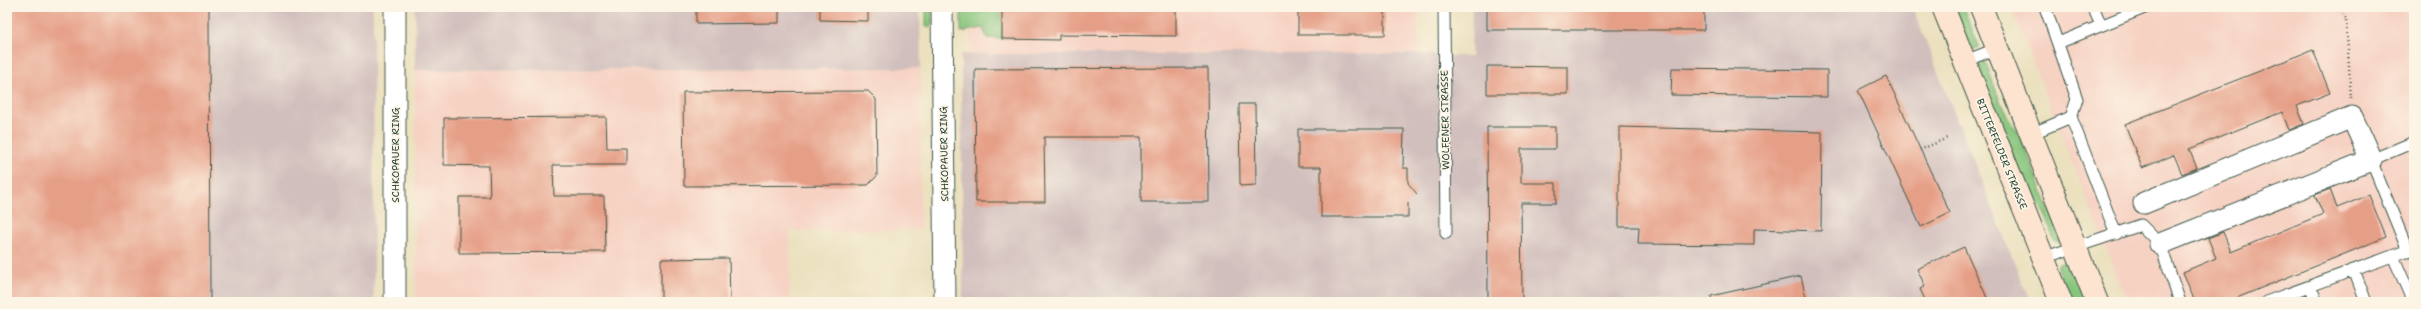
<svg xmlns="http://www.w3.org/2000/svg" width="2421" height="309" font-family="'Shantell Sans',sans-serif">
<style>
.built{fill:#f6d2c3}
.industrial{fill:#d1bfbd}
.green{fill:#86c47b;stroke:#528058}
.building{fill:#e69f87}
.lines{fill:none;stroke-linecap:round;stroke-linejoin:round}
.service-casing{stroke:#3e5649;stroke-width:13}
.minor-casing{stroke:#3e5649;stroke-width:23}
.secondary-casing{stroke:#3e5649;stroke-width:24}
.path{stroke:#3e5649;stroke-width:2.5;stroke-dasharray:1 3;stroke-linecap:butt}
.service{stroke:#fff;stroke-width:11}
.minor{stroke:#fff;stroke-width:21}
.secondary{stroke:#fde4d0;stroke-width:22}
.labels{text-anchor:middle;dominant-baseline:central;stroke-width:3.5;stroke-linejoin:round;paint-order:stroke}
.street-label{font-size:10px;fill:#1f3d34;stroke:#fcf5e5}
</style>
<rect width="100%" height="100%" fill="#fcf5e5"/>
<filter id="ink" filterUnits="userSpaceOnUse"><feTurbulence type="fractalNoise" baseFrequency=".025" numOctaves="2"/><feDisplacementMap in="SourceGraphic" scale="8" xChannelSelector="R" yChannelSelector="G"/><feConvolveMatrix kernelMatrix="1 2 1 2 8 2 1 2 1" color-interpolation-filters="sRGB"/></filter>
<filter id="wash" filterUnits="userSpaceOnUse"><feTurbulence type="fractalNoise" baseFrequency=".012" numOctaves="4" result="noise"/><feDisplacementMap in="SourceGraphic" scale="16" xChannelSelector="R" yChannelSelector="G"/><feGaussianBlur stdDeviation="0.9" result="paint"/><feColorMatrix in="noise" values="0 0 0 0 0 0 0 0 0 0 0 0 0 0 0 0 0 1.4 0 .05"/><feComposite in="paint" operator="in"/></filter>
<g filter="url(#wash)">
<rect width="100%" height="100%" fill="#ebe1bf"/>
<path class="built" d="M970 7H1418V54H970Z
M2011 7H2414V302H2127Z
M921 68 920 230 790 231V302H416L415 70Z"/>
<path class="industrial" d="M7 7H373L374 302H7Z
M415 7H920L921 68 415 70Z
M1472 7H1912L2030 302H963L961 54H1418L1471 57Z"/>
<path class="green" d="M926 7H932V26L926 27Z
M961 7H1002V39L987 38 983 28 961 32Z
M1953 7H1963L1980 48 1971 51Z
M1982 62 1986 64 2000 101 2020 136 2063 241 2061 244 2055 242 2043 210 2012 157 1977 67Z
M2067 260 2072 263 2087 302H2070L2057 268 2059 263Z"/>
<g id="blocks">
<path class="building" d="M7 7H209L210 302H7Z
M696 7H779V23L696 24Z
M820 7H868V21L820 20Z
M1002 7H1176V36L1059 35V40L1002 39Z
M1298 7H1385V35H1298Z
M1487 7H1704V30H1487Z
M2313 50 2330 93 2297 106 2304 124 2289 130 2282 112 2189 149 2197 168 2182 174 2174 155 2142 168 2125 124Z
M1487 66 1568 67V94H1487Z
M1208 68 1209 202H1141V137H1044L1045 202H976L975 69Z
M1672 68 1827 70V97L1671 95Z
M1886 76 1950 213 1921 227 1858 90Z
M868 91 876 99 877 176 868 185 684 186 683 92Z
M1239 104H1255L1256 185 1240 186Z
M606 117 607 148H626V165H553L554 196H604L605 252 459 253V197H490L489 166 444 165V118Z
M1487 127H1555V149H1521V183H1556V203H1521L1522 302H1488Z
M1619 127 1822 132 1821 231 1754 229V245L1638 244 1639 227H1619Z
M1298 129H1404L1403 168H1408V183L1417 194 1408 203V217H1321V167H1298Z
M2330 189 2337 208 2369 195 2386 237 2227 302H2195L2183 272 2216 258 2208 238 2223 232 2231 252 2323 214 2315 195Z
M1964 247 1989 302H1926L1920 289 1925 286 1917 269Z
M729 258 730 302H661V259Z
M1801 276 1807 302H1712L1711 296Z"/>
</g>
</g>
<g filter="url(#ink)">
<use href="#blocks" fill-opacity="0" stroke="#3e5649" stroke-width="1"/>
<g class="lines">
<g class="service-casing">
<path id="service" d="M1444 7 1446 233
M2093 7 2101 25
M2058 43 2147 7
M1965 61 1998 48
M2071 117 2116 234
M2031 134 2071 117 2077 99 2045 7
M2408 251 2371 160 2414 142
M2393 256 2413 302
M2043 258 2141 225 2160 244 2180 302
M2354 270 2366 302
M2310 286 2317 302
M2266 302 2414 248"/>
</g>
<g class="minor-casing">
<path id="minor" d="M395 7V302
M942 7 945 302
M2144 203 2352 117 2371 160 2160 244"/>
</g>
<g class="secondary-casing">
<path id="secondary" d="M1943 7 2061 302
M1981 7 2097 302"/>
</g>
<path class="path" d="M2339 7 2346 19 2351 98
M1920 150 1947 138"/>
<use href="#service" class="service"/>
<use href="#minor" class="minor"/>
<use href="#secondary" class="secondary"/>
</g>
</g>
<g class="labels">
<g class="street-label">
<text transform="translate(1445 120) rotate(-91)">WOLFENER STRASSE</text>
<text transform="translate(944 154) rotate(-91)">SCHKOPAUER RING</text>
<text transform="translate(2002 154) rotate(68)">BITTERFELDER STRASSE</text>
<text transform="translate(395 155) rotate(-90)">SCHKOPAUER RING</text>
</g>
</g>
<rect width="2421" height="309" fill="none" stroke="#fcf5e5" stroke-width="24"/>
</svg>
